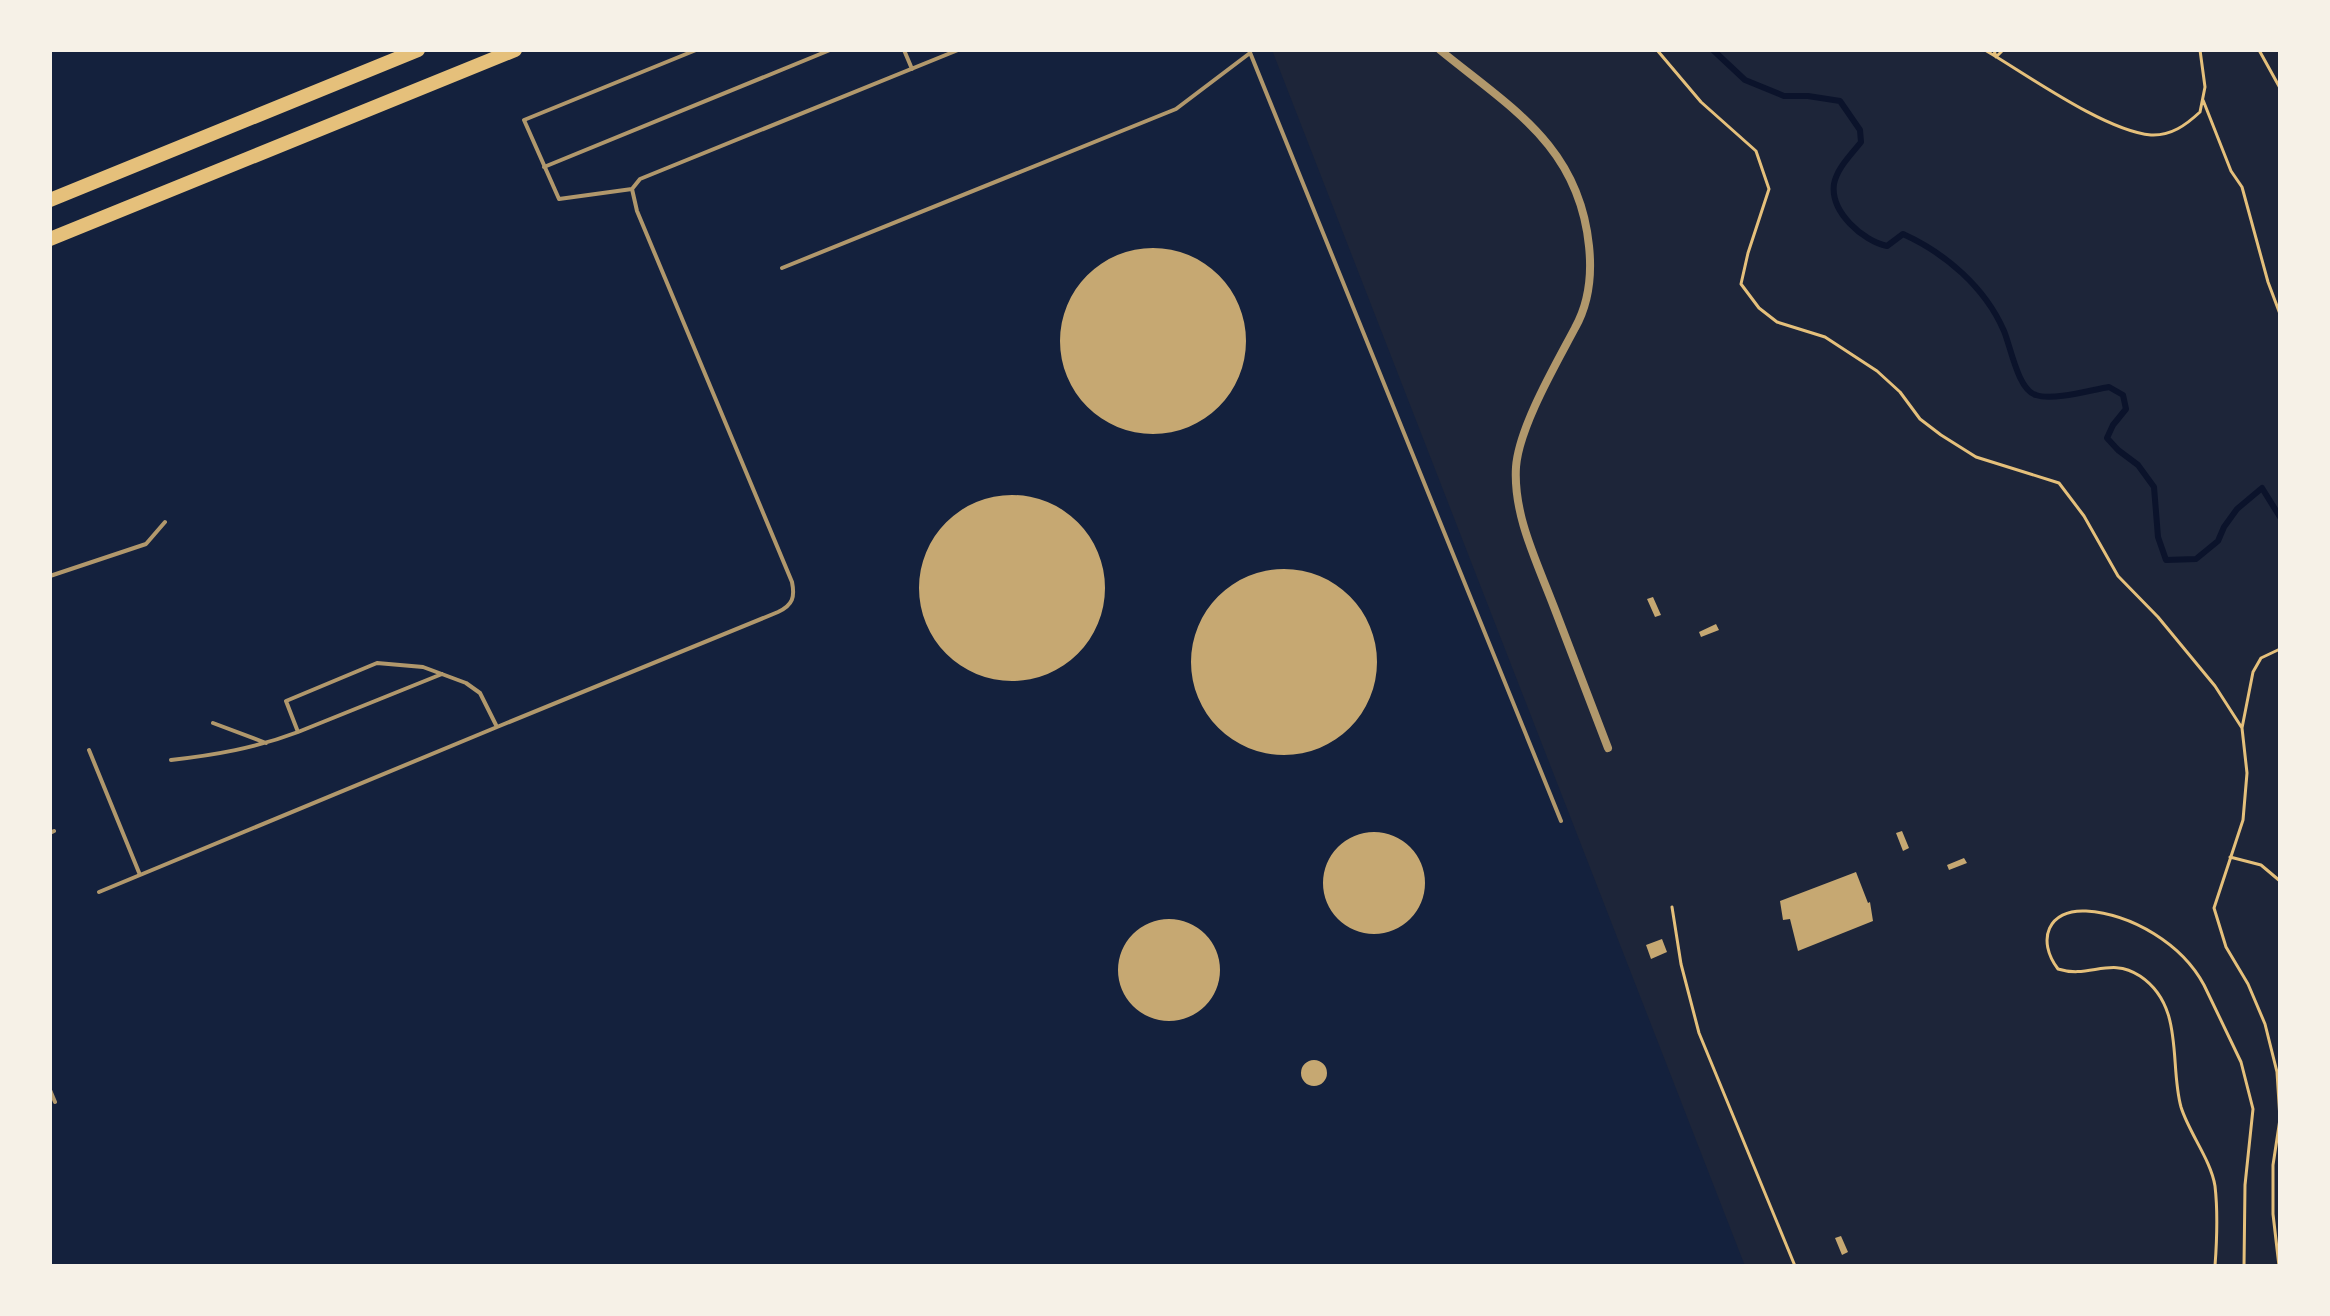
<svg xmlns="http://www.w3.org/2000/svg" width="2330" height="1316" font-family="'Alegreya Sans',sans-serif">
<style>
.green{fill:#1d2539}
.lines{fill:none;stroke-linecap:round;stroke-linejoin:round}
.stream{stroke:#0b132b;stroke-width:6}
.building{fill:#c6a872}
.path{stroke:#e5c07b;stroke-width:3}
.service{stroke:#b1986c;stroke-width:4}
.minor{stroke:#b1986c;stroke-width:8}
.primary{stroke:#e5c07b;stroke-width:14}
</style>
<rect width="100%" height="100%" fill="#14213d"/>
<path class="green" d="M1272 50H2280V1266H1745Z"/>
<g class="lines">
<path class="stream" d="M1713 50 1745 80 1784 96H1808L1840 101 1860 130 1861 142C1851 155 1837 168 1834 184 1830 212 1863 241 1887 246L1903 234C1945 253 1985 287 2004 331 2011 348 2018 390 2036 395 2053 401 2091 390 2109 387L2123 395 2126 409 2113 425 2107 438 2118 450 2138 465 2154 487 2158 537 2166 560 2196 559 2218 541 2224 527 2237 509 2262 488 2280 517"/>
</g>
<path class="building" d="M1060 341a93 93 0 1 1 186 0a93 93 0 1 1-186 0Z
M919 588a93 93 0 1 1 186 0a93 93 0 1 1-186 0Z
M1191 662a93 93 0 1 1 186 0a93 93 0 1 1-186 0Z
M1653 597 1661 615 1655 617 1647 599Z
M1716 624 1719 630 1701 637 1699 632Z
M1902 831 1909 848 1903 851 1896 833Z
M1323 883a51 51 0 1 1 102 0a51 51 0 1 1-102 0Z
M1964 858 1967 863 1949 870 1947 865Z
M1856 872 1868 903 1870 902 1873 921 1798 951 1790 919 1783 920 1780 901Z
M1118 970a51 51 0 1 1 102 0a51 51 0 1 1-102 0Z
M1662 939 1667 952 1651 959 1646 945Z
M1301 1073a13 13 0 1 1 26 0a13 13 0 1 1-26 0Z
M1841 1236 1848 1252 1842 1255 1835 1238Z"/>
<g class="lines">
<path class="path" d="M1657 50 1701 102 1756 151 1769 189 1748 253 1741 284 1759 308 1777 322 1825 337 1877 371 1900 392 1920 419 1941 435 1976 457 2059 483 2084 516 2118 576 2158 617 2215 686 2242 728
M1985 50C2026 74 2105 131 2151 135 2171 136 2186 125 2200 112L2205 87 2200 50
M1994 50 1996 57 2003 50
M2259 50 2280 88
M2203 100 2231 171 2242 187 2268 282 2280 314
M2230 857 2261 865 2280 881
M1672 907 1681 964 1699 1033 1795 1266
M2215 1266C2217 1239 2218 1212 2215 1186 2211 1160 2189 1133 2181 1107 2169 1064 2185 1006 2140 976 2110 956 2090 979 2058 969 2036 940 2048 909 2086 911 2132 914 2182 944 2204 985L2241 1062 2253 1109 2245 1185 2244 1266
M2279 1266 2273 1214V1165L2280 1119 2277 1072 2265 1024 2248 984 2226 947 2214 908 2243 820 2247 773 2242 728 2253 672 2261 658 2280 649"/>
<path class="service" d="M904 50 912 69
M1249 50 1561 821
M544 167 830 50
M632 189 559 199 524 120 696 50
M782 268 1176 109 1250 53
M50 576 146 544 165 522
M213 723 266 743
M497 727 778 612C793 605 795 597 792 582L637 211 632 189 640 179 958 50
M89 750 140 875
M171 760C215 755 256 748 298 732
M50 833 54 831
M99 892 497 727 480 693 466 683 423 667 377 663 286 701 298 732 442 674
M50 1090 55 1102"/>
<path class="minor" d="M1440 50C1511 108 1579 146 1589 246 1592 274 1589 303 1575 328 1556 364 1519 427 1516 467 1513 515 1537 562 1554 607 1572 654 1590 701 1608 748"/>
<path class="primary" d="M50 200 418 50
M50 239 515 50"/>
</g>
<rect width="2330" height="1316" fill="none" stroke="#f6f1e7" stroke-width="104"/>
</svg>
